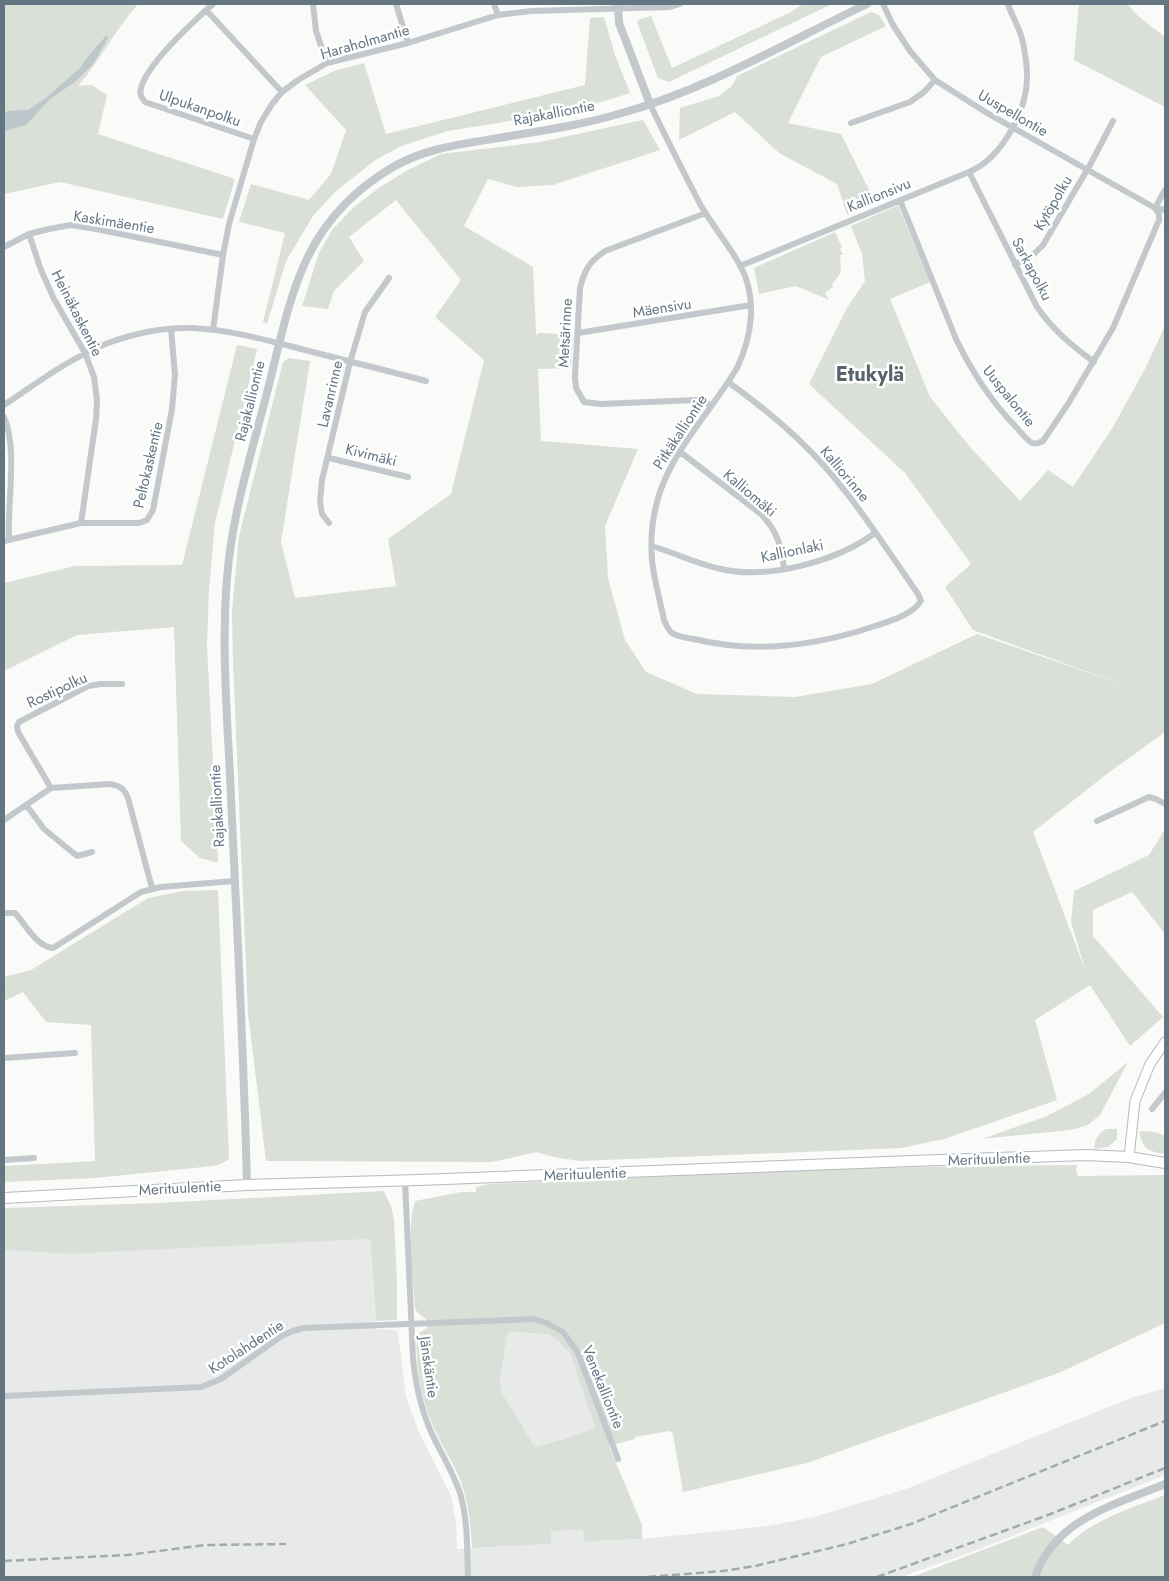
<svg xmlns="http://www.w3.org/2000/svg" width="1169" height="1581" font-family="Jost,sans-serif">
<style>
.built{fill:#e8e9e9}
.green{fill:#dadfd7;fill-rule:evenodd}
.water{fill:#bbc7cb}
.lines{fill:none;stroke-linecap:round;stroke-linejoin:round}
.secondary-casing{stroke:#b3babf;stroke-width:11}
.primary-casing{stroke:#b5babe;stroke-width:12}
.minor{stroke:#c3c8cc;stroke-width:6}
.tertiary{stroke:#c3c8cc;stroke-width:8}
.secondary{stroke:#fff;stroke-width:9}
.primary{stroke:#fff;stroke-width:10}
.rail{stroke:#a2aab0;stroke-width:2.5;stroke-dasharray:8 4;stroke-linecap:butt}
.labels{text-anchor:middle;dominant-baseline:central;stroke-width:5;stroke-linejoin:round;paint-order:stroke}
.street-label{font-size:15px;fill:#657683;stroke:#fff}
.district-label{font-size:20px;font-weight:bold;fill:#57646e;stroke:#fff}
</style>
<rect width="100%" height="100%" fill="#fafaf8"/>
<path class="built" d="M370 1239 376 1329 396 1330 398 1332 406 1397 418 1430 451 1496 456 1522 457 1549 550 1544V1531L583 1530 584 1543 592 1541 642 1539 768 1526 814 1517 906 1489 1131 1398 1165 1388V1475L977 1550 901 1577H4V1250L69 1254Z
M509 1332 548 1334 558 1340 562 1346 570 1352 590 1411V1416L595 1428 564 1439 535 1447 502 1393 501 1387V1361L505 1351 506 1335Z"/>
<path class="green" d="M4 4H138C116 29 100 60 78 86L92 85 107 95 98 134 235 179 223 219 60 182 4 194Z
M803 4H832L669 82 658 78 637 22 640 19 651 16 672 68 791 12Z
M1079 4H1127L1137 15 1165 37V107L1074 60Z
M871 12 879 15 886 26 821 57 788 123 841 134 875 202 847 214 837 184 779 153 735 112 679 140 680 108 719 96 732 86 737 76Z
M604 17 615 55 630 93 591 105 553 114 448 131 401 146 374 161 334 193 313 216 286 261 267 324 263 322 285 233 239 222 251 184 309 200 331 174 346 130 305 85 334 71 364 63 386 134 585 85 590 18Z
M643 120 660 150 553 185 517 187 488 179 464 226 533 267 536 335 539 333 573 335 571 368 538 369 541 441 638 449 605 526 608 578 625 640 646 672 697 694 795 697 872 684 977 634 1132 688 973 630 945 587 971 564 905 473 809 384 847 308 865 281 862 254 851 226 898 205 930 282 890 299 930 397 970 447 1020 501 1048 470 1073 487 1113 427 1145 369 1165 326V732L1108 773 1033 832 1086 972 1071 922 1074 891 1149 855 1165 829V934L1132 892 1093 910V936L1163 1017 1130 1046 1090 985 1035 1020 1057 1100 944 1139 901 1148 580 1161 553 1157 537 1152 492 1162 266 1161 248 1013 233 662 232 611 239 536 283 362 289 358 310 361 281 542 295 598 396 586 388 539 451 494 484 360 435 317 461 280 396 200 349 237 364 261 334 291 328 309 302 306 319 253 332 230 354 207 380 187 408 170 441 154 540 142Z
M835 232 842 247 840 248 843 255H840L841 272 838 277 832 284 833 287 825 293 829 300 796 286 759 294 754 268Z
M237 345 257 349 215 523 209 589 207 646 218 863 200 858 181 841 174 627 77 635 4 671V583L75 566 182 565Z
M218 890 229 1159 218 1165 204 1167 95 1178 4 1182V1166L95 1161 91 1025 46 1022 23 992 4 1001V977L31 970 148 898 183 891Z
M1128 1062 1100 1115 1088 1125 1071 1130 982 1139 1047 1116 1089 1094Z
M1106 1129H1117V1139L1108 1147 1094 1149C1095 1139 1098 1134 1106 1129Z
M1139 1131 1156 1132 1165 1136V1154C1148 1151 1143 1150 1139 1131Z
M1077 1165 1076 1171 1078 1176 1165 1175V1323L1061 1372 807 1463 683 1492 673 1434 670 1431 635 1437V1439L609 1446 642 1525V1539L592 1541 584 1543 583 1530 551 1531V1544L472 1548C471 1524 468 1500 459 1477 451 1459 441 1444 433 1426 421 1398 415 1367 417 1337L419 1333 427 1328 426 1319 417 1312 415 1307C413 1277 406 1229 415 1201L461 1192H476V1187L489 1184 859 1168ZM509 1332 548 1334 558 1340 562 1346 570 1352 595 1428 564 1439 535 1447 502 1393C498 1377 503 1363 505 1348 506 1342 506 1337 509 1332Z
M384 1191 392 1209 394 1221 397 1282V1319L395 1320 376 1321 370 1239 69 1254 4 1250V1208L158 1203Z
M1165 1495V1577H912L1043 1527 1068 1545C1093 1519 1132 1508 1165 1495Z"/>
<path class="water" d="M107 35 108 38 93 64 76 81 50 99 26 125 4 131V114L8 111 28 110 46 98 81 67 89 55Z"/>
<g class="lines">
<g class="secondary-casing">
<path id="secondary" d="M1129 1157 1135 1101 1150 1064 1165 1042"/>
</g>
<g class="primary-casing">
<path id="primary" d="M4 1198 247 1185 419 1180 912 1161 1085 1155 1129 1157 1165 1163"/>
</g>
<path class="minor" d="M213 4C194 21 147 64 141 88 139 94 142 98 145 102L254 139
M313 4 316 31 327 63
M396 4 408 43
M494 4 498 15
M883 4 893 25 910 51 935 80 987 113 1155 208 1159 214V220L1113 328 1068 404 1043 441C1039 443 1037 444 1032 443 1027 440 1022 434 1018 429 992 403 972 372 956 339L900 200
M206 10 282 92
M650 104C666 138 683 171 700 204 712 225 728 244 740 265 758 298 752 336 737 368 696 435 645 474 652 560 654 580 660 600 664 620 666 624 668 630 672 633 678 637 687 638 694 639 755 654 816 646 875 626 890 621 912 615 921 601L918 594C888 551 860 507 826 468 797 435 763 407 728 382
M851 123 910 102 924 92 935 80
M969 172 1037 307C1054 331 1071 345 1094 362
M1165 190 1155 208 1165 210
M706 213 605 251C589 262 585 269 580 288L575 377 576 388 584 402 601 404 696 400 704 401 711 406
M29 234 41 270 54 299 85 353 94 377 97 400 96 419 81 523
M4 247 29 234 49 229 71 225 96 229 223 255
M1015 265 1035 253 1043 245 1090 165 1113 121
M740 266 969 172C1002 158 1028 110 1027 74 1027 64 1025 53 1023 43 1021 30 1012 17 1008 4
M213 330 223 255 229 224 254 139 261 122 272 104 282 92 298 80 327 63 408 43 498 15 531 11 670 7 680 4
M578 333 751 305
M4 405C37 383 70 358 108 343 135 333 164 327 193 328 230 330 266 340 301 349 343 360 385 370 426 381
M4 417C18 448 7 503 9 539
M679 451 761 514C778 532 781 546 784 568
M329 458 408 477
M329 523 322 514 320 502 322 480 350 362 365 312 389 278
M4 541 81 523H139L147 520 153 510 172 409 175 375 171 329
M652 546C675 553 697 564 721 569 769 580 837 561 875 533
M51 788 18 732 17 726 19 722 88 686 101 684H122
M27 806 44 829 77 856 92 852
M4 820 51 788 110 784C120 786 124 788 128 798L152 888
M1097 821 1149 797 1156 799 1165 804
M4 913H15C25 924 37 947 53 948L141 892 161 887 234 881
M4 1058 75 1053
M1152 1109 1165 1093
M4 1160 34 1158
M405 1180 413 1359C416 1389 423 1418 437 1444 445 1460 454 1475 460 1493 468 1520 467 1549 468 1577
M4 1396 201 1387 221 1379 283 1335 293 1331 304 1328 534 1319 547 1323 563 1332 578 1353 618 1459"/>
<path class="tertiary" d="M618 4 619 23 650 104
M247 1185C244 1056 237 927 231 798 228 725 221 651 227 578 232 513 253 448 269 385 292 292 303 220 393 167 426 148 462 144 499 138 540 131 582 125 622 113 708 89 787 42 867 4
M1035 1577C1055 1519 1114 1505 1165 1484"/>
<use href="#secondary" class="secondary"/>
<use href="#primary" class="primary"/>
<path class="rail" d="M4 1561 127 1555 206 1545 286 1544
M648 1577 723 1571 755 1566 847 1544 911 1524 1165 1421
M877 1577 1048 1515 1165 1468"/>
</g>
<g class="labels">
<g class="street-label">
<text transform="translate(365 42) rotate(-16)">Haraholmantie</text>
<text transform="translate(200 108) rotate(19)">Ulpukanpolku</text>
<text transform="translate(554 113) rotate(-11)">Rajakalliontie</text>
<text transform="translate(1013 113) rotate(30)">Uuspellontie</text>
<text transform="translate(879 195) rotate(-22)">Kallionsivu</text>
<text transform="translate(1053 203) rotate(-60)">Kytöpolku</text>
<text transform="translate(114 222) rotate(9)">Kaskimäentie</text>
<text transform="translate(1032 269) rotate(62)">Sarkapolku</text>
<text transform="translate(662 308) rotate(-9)">Mäensivu</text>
<text transform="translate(77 313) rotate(63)">Heinäkaskentie</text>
<text transform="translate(565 333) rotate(-87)">Metsärinne</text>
<text transform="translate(330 394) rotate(-77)">Lavanrinne</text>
<text transform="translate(1009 396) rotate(51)">Uuspalontie</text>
<text transform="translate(250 401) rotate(-76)">Rajakalliontie</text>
<text transform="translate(680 432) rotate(-57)">Pitkäkalliontie</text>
<text transform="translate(371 455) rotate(14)">Kivimäki</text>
<text transform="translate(148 465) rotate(-77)">Peltokaskentie</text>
<text transform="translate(845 474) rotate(50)">Kalliorinne</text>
<text transform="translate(750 493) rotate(40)">Kalliomäki</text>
<text transform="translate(792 551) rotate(-12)">Kallionlaki</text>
<text transform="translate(57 690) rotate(-25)">Rostipolku</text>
<text transform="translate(217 806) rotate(-93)">Rajakalliontie</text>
<text transform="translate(989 1159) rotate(-2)">Merituulentie</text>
<text transform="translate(585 1174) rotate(-2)">Merituulentie</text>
<text transform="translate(180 1188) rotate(-3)">Merituulentie</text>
<text transform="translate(246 1347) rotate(-33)">Kotolahdentie</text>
<text transform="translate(429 1367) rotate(82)">Jänskäntie</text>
<text transform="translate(603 1387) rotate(68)">Venekalliontie</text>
</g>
<g class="district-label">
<text x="870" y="374">Etukylä</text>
</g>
</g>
<rect width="1169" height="1581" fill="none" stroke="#657683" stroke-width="10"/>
</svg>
